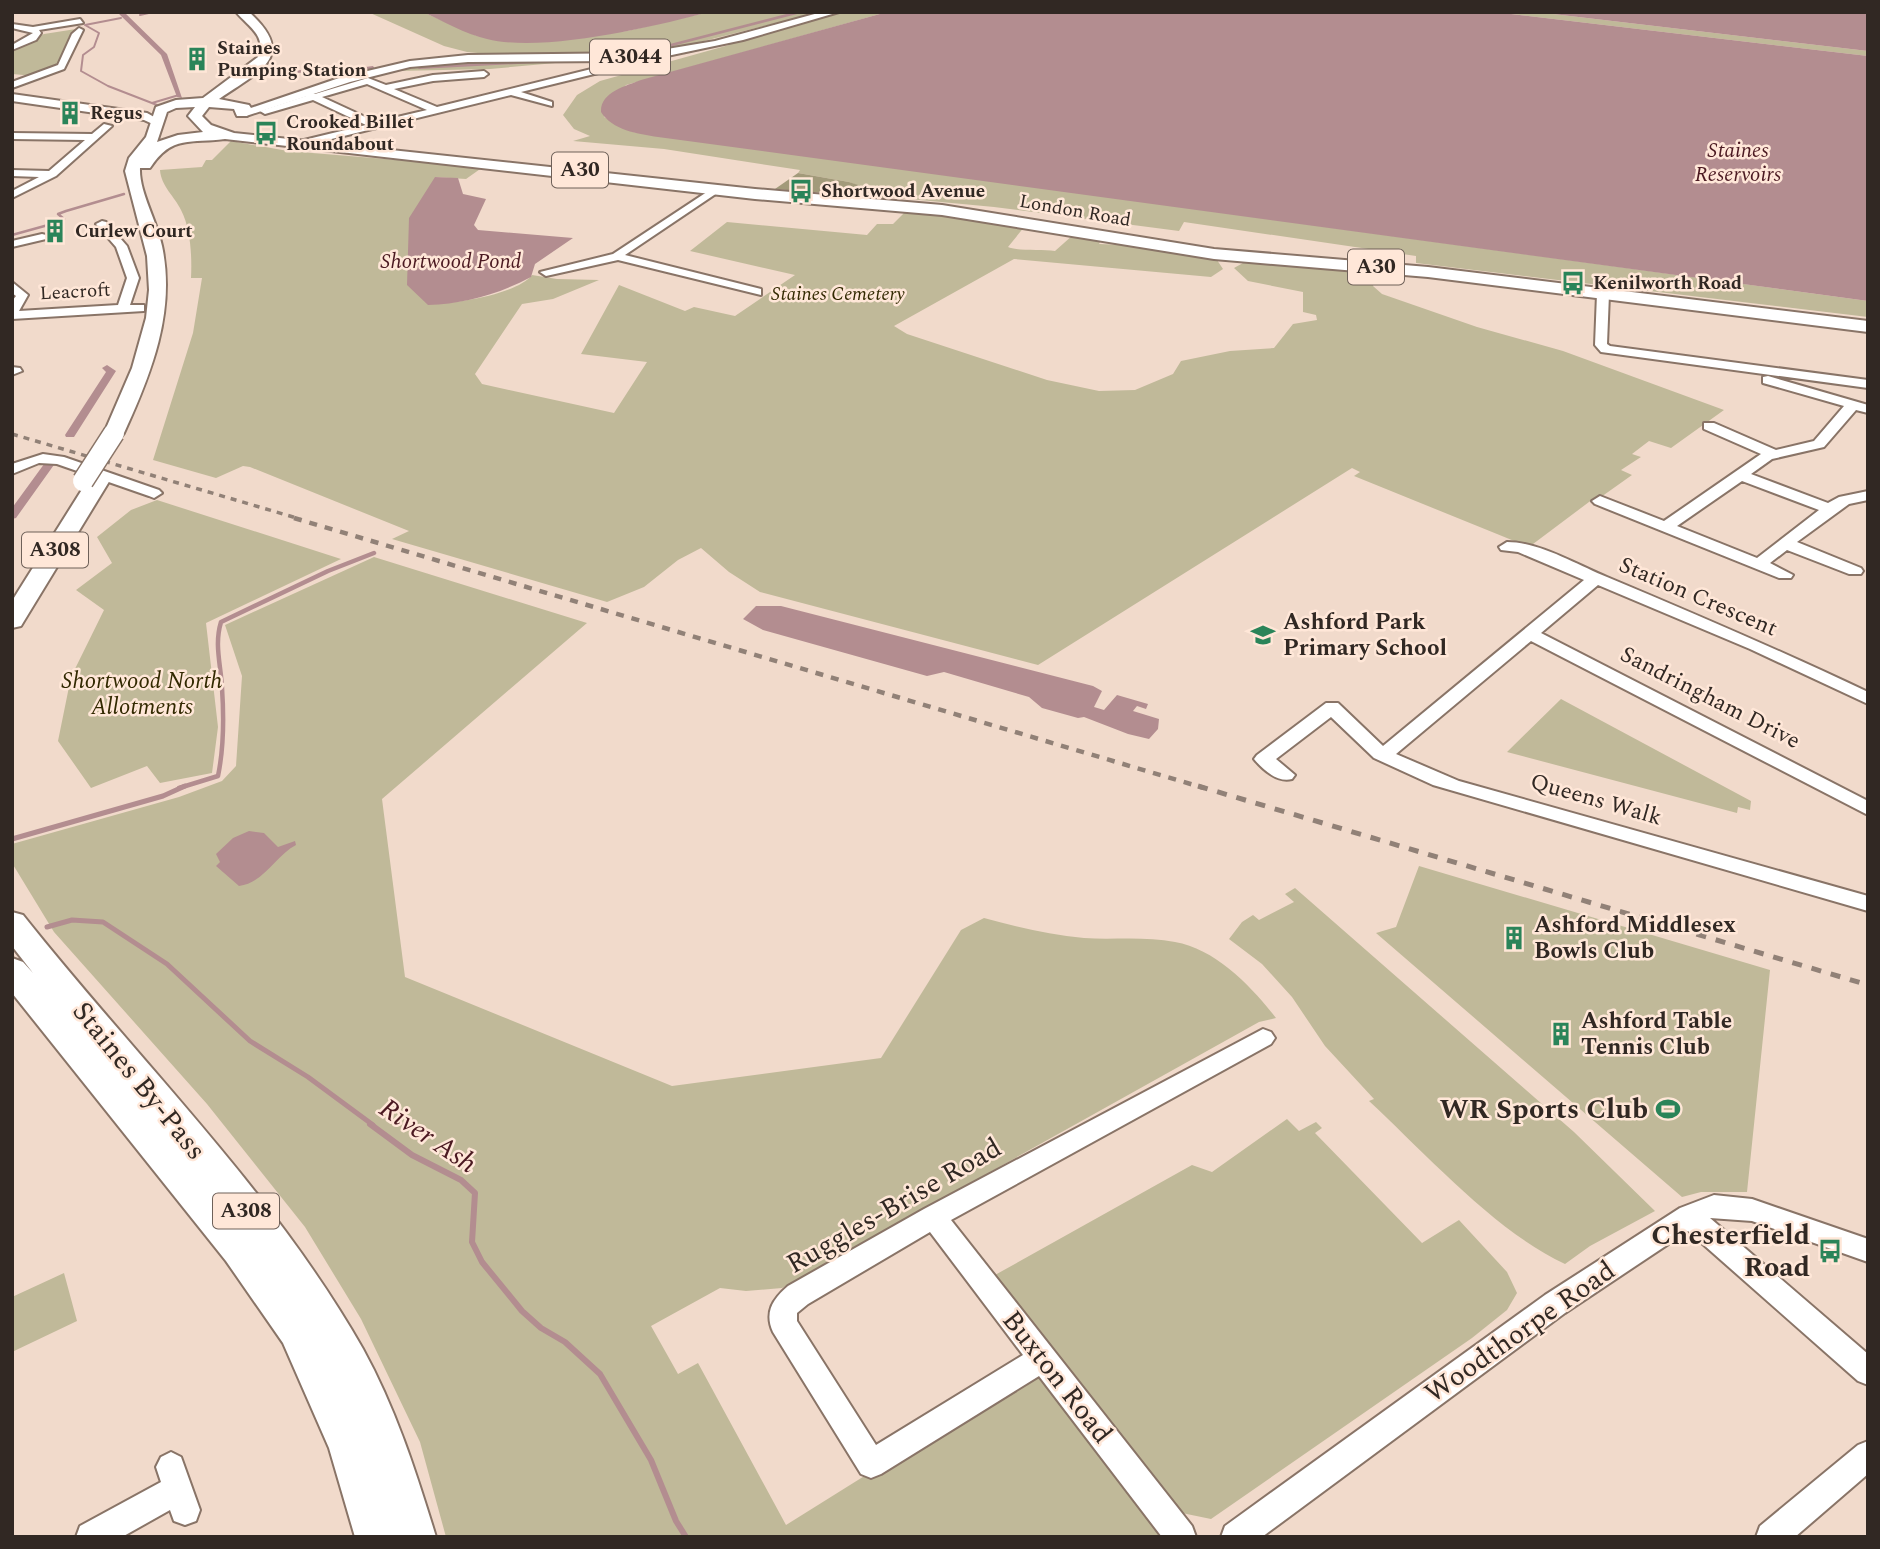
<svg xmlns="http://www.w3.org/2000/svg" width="1880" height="1549" font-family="Spectral,serif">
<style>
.green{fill:#c0b999}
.forest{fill:#a29a7a}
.water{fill:#b38d90}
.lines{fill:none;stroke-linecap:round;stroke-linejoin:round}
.stream-far4{stroke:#b38d90;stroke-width:2}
.stream-far3{stroke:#b38d90;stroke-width:2.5}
.stream-far2{stroke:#b38d90;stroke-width:4.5}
.stream-far1{stroke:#b38d90;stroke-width:5}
.stream{stroke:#b38d90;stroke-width:6}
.canal{fill:#b38d90;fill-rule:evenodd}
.minor-casing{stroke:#897467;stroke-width:4}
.major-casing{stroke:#897467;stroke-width:4}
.highway-casing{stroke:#897467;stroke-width:4}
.minor{fill:#fff;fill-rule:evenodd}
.major{fill:#fff;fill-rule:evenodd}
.highway{fill:#fff;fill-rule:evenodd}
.rail-far2{stroke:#918177;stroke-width:3.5;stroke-dasharray:6 6;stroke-linecap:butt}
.rail-far1{stroke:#918177;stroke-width:4.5;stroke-dasharray:8 8;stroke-linecap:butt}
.rail{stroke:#918177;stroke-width:5;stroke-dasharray:10 10;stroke-linecap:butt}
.highway-bridge-casing{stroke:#897467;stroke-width:23;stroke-linecap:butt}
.highway-bridge{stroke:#fff;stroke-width:20}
.labels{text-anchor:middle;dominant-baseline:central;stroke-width:5;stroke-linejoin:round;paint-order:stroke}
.far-poi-label{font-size:19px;font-weight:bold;fill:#312823;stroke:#ffe7d8;text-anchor:start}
.far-street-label{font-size:19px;fill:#312823;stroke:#ffe7d8}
.far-park-label{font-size:19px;font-style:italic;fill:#322900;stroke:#ffe7d8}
.shield{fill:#ffe7d8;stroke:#6f6159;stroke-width:2}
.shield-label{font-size:21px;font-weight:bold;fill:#312823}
.far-water-label{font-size:21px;font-style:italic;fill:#4b1921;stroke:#ffe7d8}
.street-label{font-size:23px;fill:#312823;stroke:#ffe7d8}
.poi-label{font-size:23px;font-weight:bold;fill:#312823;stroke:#ffe7d8;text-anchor:start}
.park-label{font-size:23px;font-style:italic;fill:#322900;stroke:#ffe7d8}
.near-street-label{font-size:28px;fill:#312823;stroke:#ffe7d8}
.near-poi-label{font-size:28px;font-weight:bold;fill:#312823;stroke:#ffe7d8;text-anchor:end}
.near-water-label{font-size:28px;font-style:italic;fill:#4b1921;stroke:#ffe7d8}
</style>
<rect width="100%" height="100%" fill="#f1dacb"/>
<path class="green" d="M368 12H423L477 36 523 42 627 31 709 12H820L656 53 511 56 467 52 444 46Z
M844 12H887L626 85 604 117 633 132 1868 301V317L1416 263V256L1184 222 1179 231 994 207 888 197 849 182 798 173 800 170 664 149 573 141 590 136 574 129 563 115 577 95 600 81 729 45 725 43Z
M1494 12H1536L1868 51V56Z
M76 29 75 34 68 38 71 41C54 75 51 78 12 74V49L44 34Z
M600 59 490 69 396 71 364 78C442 58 520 60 600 59Z
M231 141 288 151 483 167 466 179 435 177 428 304C453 304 516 295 532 275L557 279 599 280 553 299 522 304 475 374 482 384 614 413 647 362 581 354 619 285 685 311 694 307 735 316 795 275 690 251 727 222 867 235 877 224H893L907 210 1025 226 1008 247C1016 251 1042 249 1055 251L1073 235 1101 240 1099 244 1126 245 1217 260 1223 269 1211 277 1014 259 894 326 907 334 1047 380 1099 391 1135 390 1173 374 1181 361 1230 351 1274 348 1293 324 1317 320 1316 315 1303 312V292L1248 281 1234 268 1243 263 1378 272 1373 286 1382 294 1477 327 1563 351 1724 410 1671 448 1649 441 1632 454 1641 457 1621 470 1632 475 1601 497 1597 496 1529 547 1354 476 1360 472 1352 468 1038 665 760 592 729 572 701 548 678 560 644 587 607 602 392 539 409 531 250 467 243 466 216 478 153 460 193 333 202 278H191C192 258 191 229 181 210 175 197 161 186 160 170L202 167 206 160H212Z
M157 500 341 559 206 623 218 727 212 773 160 783 147 766 91 788 58 741 71 677 104 610 76 590 112 563 97 537 131 510Z
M374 557 587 623 382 799 405 977 672 1086 881 1058 961 930 984 918C1017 927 1049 935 1084 938 1113 940 1146 936 1175 942 1216 949 1252 987 1276 1018L1259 1022 782 1288 746 1291 720 1288 651 1326 678 1374 698 1363 786 1525 1034 1370 1158 1531V1537H446L420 1442 361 1319 305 1227 207 1104 54 932 12 863V844L179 797 222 781 236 766 242 676 225 625Z
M1561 699 1751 801 1750 810 1738 807 1737 813 1507 752Z
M1419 866 1770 970 1747 1192H1701L1682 1197 1376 933 1396 927Z
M1295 888 1574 1132 1655 1211 1590 1246 1565 1264C1497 1233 1425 1153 1369 1101L1374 1099 1325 1046 1292 997 1262 964 1229 939 1242 922 1253 915 1259 920 1294 902 1285 894Z
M1287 1119 1299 1131 1316 1122 1322 1128 1315 1133 1422 1243 1459 1220 1507 1272 1517 1293 1507 1310 1472 1338 1211 1519 1177 1512 995 1275 1192 1165 1212 1172Z
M64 1273 77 1321 12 1352V1297Z"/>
<path class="forest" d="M798 173 849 182 889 195 887 198 775 189Z"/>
<path class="water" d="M423 12H709C653 27 542 53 487 39 465 34 443 21 423 12Z
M887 12H1494L1868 56V301L658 137C638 134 612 130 601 112 600 92 626 86 641 80Z
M1536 12H1868V51Z
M435 177 458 178 463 194 486 199 474 225 478 230 573 238 535 264 531 277C499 294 464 304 428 305L407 285 409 218Z
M756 606H781L1093 686 1102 691 1094 707 1104 710 1117 695 1148 704 1146 709 1137 706 1133 711 1159 719 1158 729 1149 739 1128 734 1084 717 1078 718 1042 708 1029 697 944 672 927 676 763 630 743 619Z
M249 831 264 833 278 847 295 841 296 845C275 856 264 883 239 886L216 866 220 862 216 854 233 838Z"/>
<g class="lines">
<path class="stream-far4" d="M140 15 153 12
M121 18 85 25 99 33 94 47 83 55 81 71 108 86 157 105
M152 103 179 95"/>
<path class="stream-far3" d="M12 235 59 222 64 219 58 214 66 211 124 194"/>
<path class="stream-far2" d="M179 788 218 776C224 747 224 717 222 688 221 665 214 645 221 622L328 571 374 553"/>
<path class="stream-far1" d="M12 839 163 796 185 786
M47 927 72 920 103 922 167 964 250 1041 308 1077 373 1125"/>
<path class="stream" d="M370 1124 412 1155 461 1180 475 1193 472 1242 482 1262 522 1311 541 1328 565 1342 600 1374 651 1460 676 1521 686 1537"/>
<path class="canal" d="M117 12H124L167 54 182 98 177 97 161 55Z
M794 12H805L669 47 666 45Z
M662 44 664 47 618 55 615 53Z
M554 59 556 62 419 69 416 67Z
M373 66 375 69 353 71 350 69Z
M335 67 337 70 283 74 280 72Z
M107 365 116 371 74 437H66L65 435 106 372 102 368Z
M51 459 56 462 16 518 12 519V508L47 460Z"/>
<g class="minor-casing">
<path id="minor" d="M80 19 83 23 39 30 41 33 36 40 12 50V45L33 33 12 28V24L33 27Z
M79 28 83 30 64 69 12 88V82L58 65 72 34Z
M636 58 639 63 521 92 552 102V106L511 95 307 145 302 142 304 140 366 125 313 100 265 114 260 111 306 96 307 93 315 94 368 78 386 85 433 75 484 71 488 74 484 77 433 81 394 89 437 107ZM367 84 427 110 376 122 322 97Z
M104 124 112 126 56 176 12 198V191L39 177 12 176V170L49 171 85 140 12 139V133L92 134Z
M716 186 721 189 720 191 625 255 761 289V295L618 260 546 276 540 272 613 254Z
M102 221 106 222 127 246 139 278 130 305H144V311L12 319V301L16 296 12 293V282L28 295 19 311 118 305 127 278 116 247 96 224Z
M42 234 46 235V239L12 247V241Z
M1603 290 1609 294 1607 344 1610 346 1868 380V388L1601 352 1595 345 1597 294Z
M12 367 20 368 22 371 12 375Z
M1768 376 1868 405V413L1856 410 1824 447 1772 459 1751 474 1828 503 1839 497 1868 491V500L1849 504 1797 542 1861 568 1863 571 1861 574H1849L1787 550 1770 563 1793 575 1791 578H1779L1595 504 1592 501 1600 496 1605 498 1664 521 1761 454 1704 429V423H1714L1776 450 1814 441 1844 406 1763 383V377ZM1742 481 1819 510 1757 558 1677 526Z
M43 454 64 457 159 490 162 493 154 498 149 496 57 464 39 463 12 474V464Z
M1507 542C1540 542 1577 565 1607 577 1695 614 1782 651 1868 692V704L1750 649 1598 585 1541 633 1868 801V815L1531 641 1396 754 1459 781 1868 896V911L1433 785 1374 758 1331 717 1276 759 1295 775 1292 779C1278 783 1263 770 1254 759L1257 755 1326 703H1338L1383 746 1584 580 1518 552 1501 550 1499 547Z
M1263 1029 1271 1032 1275 1038 1271 1044 951 1220 1192 1526 1196 1537H1162L1039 1376 881 1474 871 1478 861 1474 773 1332C764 1312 773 1299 788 1286L924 1209ZM930 1232 1023 1355 876 1445 797 1321V1313L808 1304Z
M1714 1195 1752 1199 1868 1239V1262L1752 1221 1710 1218 1868 1354V1385L1858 1381 1688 1231 1565 1313 1262 1537H1221L1225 1526 1545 1295 1680 1208Z
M1868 1441V1474L1795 1537H1756L1760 1526 1858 1445Z
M171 1452 181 1457 200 1510 196 1521 185 1525 174 1521 170 1510 122 1537H76L80 1526 161 1482 156 1467 161 1457Z"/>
</g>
<g class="major-casing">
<path id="major" d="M822 12H839L743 40 667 56 614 61 468 62 410 67 350 82 246 116 236 113 342 77 410 61 468 55 643 53 715 41Z
M12 94 147 113 163 122 157 126 144 120 12 101Z"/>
</g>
<g class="highway-casing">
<path id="highway" d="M236 12H249C299 57 258 72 219 99L249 105 251 108 247 116H237L234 109 209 107 202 116 211 125 234 133 755 189 942 205 1214 249 1428 267 1868 321V332L1428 277 1214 259 942 215 755 199 225 139C191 144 172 134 150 168H140C139 192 157 221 162 246 176 312 151 374 124 433L121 437H107L104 433 132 368 146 318 149 290 147 256 125 171 129 158 146 137 156 107 176 100 203 98 258 57C267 36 249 27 236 12ZM195 107 188 116 203 132 178 135 157 142 167 112 176 108Z
M99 474 107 475 110 480 24 621 21 626 12 628V601L88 480 91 475Z
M12 912 23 915C136 1058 272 1189 363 1349 396 1409 416 1472 436 1537H355L329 1448 283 1343 226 1261 12 993V958L23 962 33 973 12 946Z"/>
</g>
<use href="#minor" class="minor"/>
<use href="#major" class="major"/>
<use href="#highway" class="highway"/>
<path class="rail-far2" d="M12 434 300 519"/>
<path class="rail-far1" d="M294 518 1204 788"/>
<path class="rail" d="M1198 786 1868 985"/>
<g class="highway-bridge-casing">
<path id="highway-bridge" d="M83 481 114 433"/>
</g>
<use href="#highway-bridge" class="highway-bridge"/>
</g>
<defs>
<g id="building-bare" transform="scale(1.89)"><path d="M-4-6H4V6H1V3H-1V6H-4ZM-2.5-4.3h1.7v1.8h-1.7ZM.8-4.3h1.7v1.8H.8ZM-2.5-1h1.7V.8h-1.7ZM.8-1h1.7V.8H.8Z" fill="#2a8459" stroke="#ffe7d8" stroke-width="2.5" paint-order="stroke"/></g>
<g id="bus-bare" transform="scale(1.89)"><path d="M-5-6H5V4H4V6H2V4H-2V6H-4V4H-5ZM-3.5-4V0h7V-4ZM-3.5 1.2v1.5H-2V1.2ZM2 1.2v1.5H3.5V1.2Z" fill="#2a8459" stroke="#ffe7d8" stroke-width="2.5" paint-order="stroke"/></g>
<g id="school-bare" transform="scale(1.89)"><path d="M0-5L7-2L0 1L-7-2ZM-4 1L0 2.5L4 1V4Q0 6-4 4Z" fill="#2a8459" stroke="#ffe7d8" stroke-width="2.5" paint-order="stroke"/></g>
<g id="stadium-bare" transform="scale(1.89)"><path d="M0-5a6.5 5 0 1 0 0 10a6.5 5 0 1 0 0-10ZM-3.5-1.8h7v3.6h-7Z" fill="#2a8459" stroke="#ffe7d8" stroke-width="2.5" paint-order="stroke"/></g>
</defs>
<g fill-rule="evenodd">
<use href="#building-bare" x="197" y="59"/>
<use href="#building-bare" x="70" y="113"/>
<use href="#bus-bare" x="266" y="133"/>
<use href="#bus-bare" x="801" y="191"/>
<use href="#building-bare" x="55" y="231"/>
<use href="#bus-bare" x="1573" y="283"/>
<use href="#school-bare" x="1263" y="635"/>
<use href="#building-bare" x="1514" y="938"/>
<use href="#building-bare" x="1561" y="1034"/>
<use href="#stadium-bare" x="1668" y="1109"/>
<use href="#bus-bare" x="1830" y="1251"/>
</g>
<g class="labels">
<g class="far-poi-label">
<text x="217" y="48">Staines<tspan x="217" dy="22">Pumping Station</tspan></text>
<text x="90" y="113">Regus</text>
<text x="286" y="122">Crooked Billet<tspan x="286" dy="22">Roundabout</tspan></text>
<text x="821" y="191">Shortwood Avenue</text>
<text x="75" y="231">Curlew Court</text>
<text x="1593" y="283">Kenilworth Road</text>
</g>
<g class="far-street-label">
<text transform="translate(1075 211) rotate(10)">London Road</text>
<text transform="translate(75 292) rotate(-3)">Leacroft</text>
</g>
<g class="far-park-label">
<text x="838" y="294">Staines Cemetery</text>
</g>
<g class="shield">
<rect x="590" y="39.5" width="80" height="35" rx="5"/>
<rect x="552" y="152.5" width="56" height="35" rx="5"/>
<rect x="1348" y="249.5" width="56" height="35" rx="5"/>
<rect x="22" y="532.5" width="66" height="35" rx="5"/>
<rect x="213" y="1193.5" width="66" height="35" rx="5"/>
</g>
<g class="shield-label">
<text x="630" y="57">A3044</text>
<text x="580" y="170">A30</text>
<text x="1376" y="267">A30</text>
<text x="55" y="550">A308</text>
<text x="246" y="1211">A308</text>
</g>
<g class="far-water-label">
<text x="1738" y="151">Staines<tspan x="1738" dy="24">Reservoirs</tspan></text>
<text x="451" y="262">Shortwood Pond</text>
</g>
<g class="street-label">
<text transform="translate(1698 597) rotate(23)">Station Crescent</text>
<text transform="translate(1710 698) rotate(27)">Sandringham Drive</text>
<text transform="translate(1596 800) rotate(16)">Queens Walk</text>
</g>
<g class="poi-label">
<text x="1283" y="622">Ashford Park<tspan x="1283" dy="26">Primary School</tspan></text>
<text x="1534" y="925">Ashford Middlesex<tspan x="1534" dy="26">Bowls Club</tspan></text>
<text x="1581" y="1021">Ashford Table<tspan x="1581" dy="26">Tennis Club</tspan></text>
</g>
<g class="park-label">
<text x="142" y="681">Shortwood North<tspan x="142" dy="26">Allotments</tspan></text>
</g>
<g class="near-street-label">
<text transform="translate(139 1081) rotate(51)">Staines By-Pass</text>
<text transform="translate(894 1206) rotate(-30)">Ruggles-Brise Road</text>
<text transform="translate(1520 1332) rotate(-35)">Woodthorpe Road</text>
<text transform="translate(1057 1377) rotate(52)">Buxton Road</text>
</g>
<g class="near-poi-label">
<text x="1648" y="1109">WR Sports Club</text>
<text x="1810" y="1235">Chesterfield<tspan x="1810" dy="32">Road</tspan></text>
</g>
<g class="near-water-label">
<text transform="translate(428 1136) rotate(34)">River Ash</text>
</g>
</g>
<rect width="1880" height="1549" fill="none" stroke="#312823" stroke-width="28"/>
</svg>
